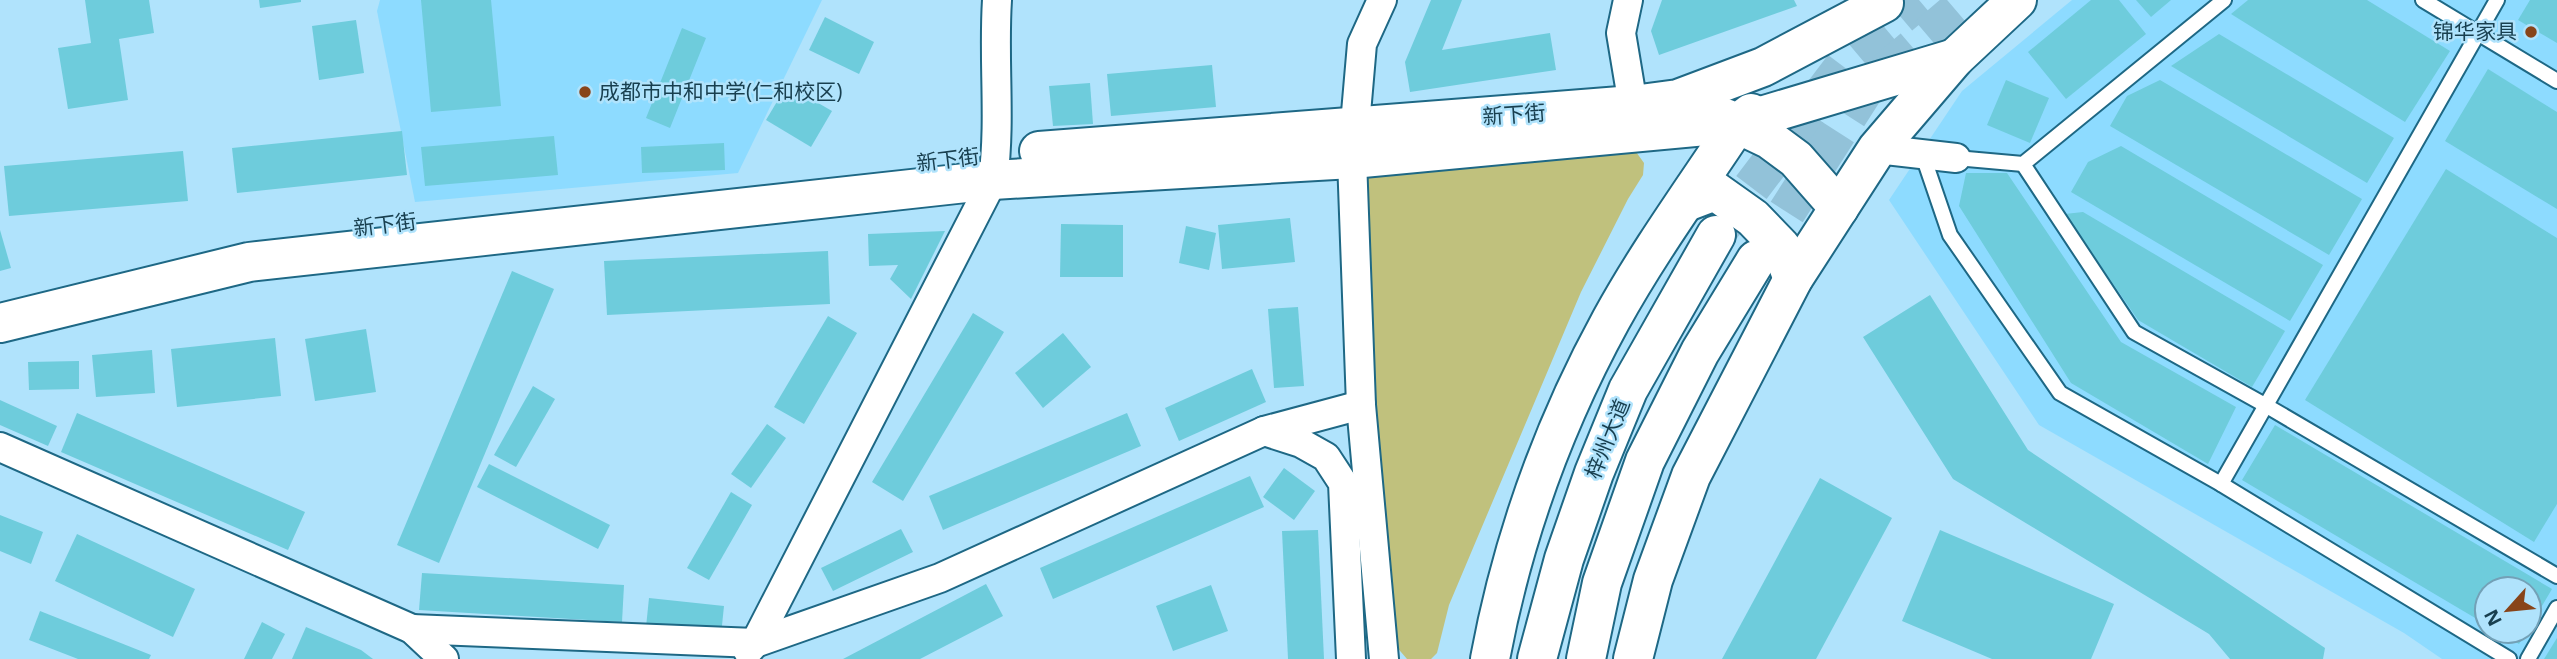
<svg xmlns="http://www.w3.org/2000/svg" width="2557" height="659" viewBox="0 0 2557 659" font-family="'Open Sans','Noto Sans SC',sans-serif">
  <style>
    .built { fill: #8ddbff; fill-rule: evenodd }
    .green { fill: #c0c17d }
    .building { fill: #6eccdc }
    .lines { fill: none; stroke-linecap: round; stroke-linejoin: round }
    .trunk-tunnel { stroke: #92c2d9; stroke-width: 38; stroke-dasharray: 38 19; stroke-linecap: butt }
    .service-casing { stroke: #1e6885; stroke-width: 18 }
    .minor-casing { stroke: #1e6885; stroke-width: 32 }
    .secondary-casing { stroke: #1e6885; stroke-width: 42 }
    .trunk-casing { stroke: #1e6885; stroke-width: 42 }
    .service { stroke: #fff; stroke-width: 14 }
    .minor { stroke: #fff; stroke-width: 28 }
    .secondary { stroke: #fff; stroke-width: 38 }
    .trunk { stroke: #fff; stroke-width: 38 }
    .poi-dot { fill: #884419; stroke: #b0e3fc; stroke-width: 2.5 }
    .labels { text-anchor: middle; stroke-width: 5; stroke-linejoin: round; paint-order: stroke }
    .poi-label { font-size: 21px; fill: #183f4f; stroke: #b0e3fc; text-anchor: end }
    .street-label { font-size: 21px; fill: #183f4f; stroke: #b0e3fc }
  </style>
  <rect width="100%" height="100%" fill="#b0e3fc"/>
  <g class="built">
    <path d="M380,0H822L738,173L415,202L377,11Z"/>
    <path d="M2072,0H2557V659H2442L2404,633L2039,425L1889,200L1962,91ZM2487,589H2529V631H2487Z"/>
  </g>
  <path class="green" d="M1634,149L1644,163L1643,175L1628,199L1581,292L1449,605L1437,653L1431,659H1407L1395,645L1393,637L1359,170Z"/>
  <g class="building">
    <path d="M85,0H149L154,33L119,39L128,100L68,109L58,48L91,43Z"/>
    <path d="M259,0H301V2L260,8Z"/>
    <path d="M421,0H491L501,106L431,112Z"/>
    <path d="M1431,0H1462L1442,50L1550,33L1556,70L1410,92L1405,62Z"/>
    <path d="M1662,0H1794L1797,6L1659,55L1651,31Z"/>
    <path d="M2091,0H2119L2146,34L2066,99L2028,52Z"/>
    <path d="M2136,0H2171L2151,17Z"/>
    <path d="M2248,0H2367L2450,51L2405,122L2231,14Z"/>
    <path d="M2530,0H2557V43L2518,20Z"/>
    <path d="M825,17L874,42L859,74L809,50Z"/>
    <path d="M356,20L364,73L319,80L312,26Z"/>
    <path d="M682,28L706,38L670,128L646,118Z"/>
    <path d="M2219,34L2394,138L2367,183L2171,66Z"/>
    <path d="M1212,65L1216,107L1111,116L1107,74Z"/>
    <path d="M2488,69L2557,112V209L2445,141Z"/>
    <path d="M2006,80L2049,98L2030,143L1987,125Z"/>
    <path d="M2160,80L2362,199L2329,255L2110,126L2127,96Z"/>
    <path d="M1090,83L1093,124L1053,126L1049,86Z"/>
    <path d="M787,85L832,111L811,147L766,120Z"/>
    <path d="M402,131L407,175L237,193L232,148Z"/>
    <path d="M554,136L558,175L425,186L421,147Z"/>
    <path d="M724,143L725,170L642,173L641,147Z"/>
    <path d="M2121,146L2323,265L2290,321L2071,192L2088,162Z"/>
    <path d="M183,151L188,201L9,216L4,166Z"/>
    <path d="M2446,169L2557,238V504L2534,542L2305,400Z"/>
    <path d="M1966,173H2007L2121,342L2236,407L2208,464L2071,383L1959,206Z"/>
    <path d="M2083,212L2285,331L2252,387L2138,320L2065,214Z"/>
    <path d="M1290,218L1295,262L1222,269L1218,225Z"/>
    <path d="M1061,224L1123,225V277H1060Z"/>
    <path d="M1186,226L1216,233L1209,270L1179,263Z"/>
    <path d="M0,230L11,268L0,271Z"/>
    <path d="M945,231L911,299L890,279L898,265L869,266L868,234Z"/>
    <path d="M828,251L830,304L607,315L604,261Z"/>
    <path d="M512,271L554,289L439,563L397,545Z"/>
    <path d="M1930,295L2028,450L2325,648L2323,659H2230L2209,634L1953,479L1863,337Z"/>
    <path d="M1298,307L1304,386L1274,388L1268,309Z"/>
    <path d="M973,313L1004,332L903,501L872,482Z"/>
    <path d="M828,316L857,333L804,424L774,407Z"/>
    <path d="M366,329L376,392L315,401L305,339Z"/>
    <path d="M1063,333L1091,367L1043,408L1015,373Z"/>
    <path d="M275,338L281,396L177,407L171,349Z"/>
    <path d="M152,350L155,393L96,397L92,355Z"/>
    <path d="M79,361V389L29,390L28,362Z"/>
    <path d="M1252,369L1266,402L1179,441L1165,408Z"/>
    <path d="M533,386L555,399L516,467L494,455Z"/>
    <path d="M0,400L57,426L48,446L0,425Z"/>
    <path d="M77,413L305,512L288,550L61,452Z"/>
    <path d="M1127,413L1141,446L943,530L929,496Z"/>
    <path d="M767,424L786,438L751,488L731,474Z"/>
    <path d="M2275,425L2552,589L2529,628V589H2487V625L2242,480Z"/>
    <path d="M489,464L610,525L598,549L477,487Z"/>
    <path d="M1284,468L1315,491L1294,520L1263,497Z"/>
    <path d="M1250,476L1264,507L1053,599L1040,568Z"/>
    <path d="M1820,478L1892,518L1816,659H1722Z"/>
    <path d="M731,492L752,505L709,580L687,568Z"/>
    <path d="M0,515L43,532L31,564L0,551Z"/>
    <path d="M901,529L913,552L833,591L821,568Z"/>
    <path d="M1318,530L1324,659H1288L1282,531Z"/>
    <path d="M1940,530L2114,604L2091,659H1992L1902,621Z"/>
    <path d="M77,534L195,589L173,637L55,581Z"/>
    <path d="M422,573L624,585L622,622L419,610Z"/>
    <path d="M986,584L1003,616L920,659H843Z"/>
    <path d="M1211,585L1228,631L1173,651L1156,606Z"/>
    <path d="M649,598L724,606L721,635L646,627Z"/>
    <path d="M40,611L151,655L149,659H78L29,640Z"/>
    <path d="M262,622L285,634L272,659H244Z"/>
    <path d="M306,627L361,650L373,659H292Z"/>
    <path d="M2497,631H2527L2519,644Z"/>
    <path d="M2557,638V659H2544Z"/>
  </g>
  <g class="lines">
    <g class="trunk-tunnel">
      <path d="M1717,233L1848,60L1919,0"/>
      <path d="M1756,260L1866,88L1969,0"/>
    </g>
    <g class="service-casing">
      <g id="service">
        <path d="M2423,0L2557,81"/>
        <path d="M1922,153L1950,235L2060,393L2221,484L2509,659"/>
        <path d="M1956,158L2023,164L2224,0"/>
        <path d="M2023,164L2134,332L2265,405L2557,576"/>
        <path d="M2221,484L2497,0"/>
        <path d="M2528,659L2557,608"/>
      </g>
    </g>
    <g class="minor-casing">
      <g id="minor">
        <path d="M1382,0L1362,44L1352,159L1361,405L1384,659"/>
        <path d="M1628,0L1621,33L1633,105"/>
        <path d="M1877,149L1956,158"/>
        <path d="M1264,431L1301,443L1326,457L1343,483L1351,659"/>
        <path d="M0,447L412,629L444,659"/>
        <path d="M412,629L755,643L940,578L1264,431L1361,405"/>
        <path d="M748,651L755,643L993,180C1001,120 993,60 997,0"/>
      </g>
    </g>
    <g class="secondary-casing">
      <g id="secondary">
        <path d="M1725,118L1769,139L1796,159L1839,208"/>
        <path d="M1039,151L1633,105L1678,99L1763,67L1884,3"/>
        <path d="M1686,202L1715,191L1753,218L1781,247L1793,279"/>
        <path d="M0,323L249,262L993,180L1352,159L1738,123L1955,58"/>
        <path d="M1490,659C1512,541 1553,426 1611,320C1649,251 1695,188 1738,123L1751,113"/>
        <path d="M1633,659L1653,580L1691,476L1793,279L1877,149L1955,58L2017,0"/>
      </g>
    </g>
    <g class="trunk-casing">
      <g id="trunk">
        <path d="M1537,659L1564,559L1594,473L1628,390L1716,235"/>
        <path d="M1586,659L1602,583L1645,461L1700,352L1756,260"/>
      </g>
    </g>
    <use href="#service" class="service"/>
    <use href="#minor" class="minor"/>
    <use href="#secondary" class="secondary"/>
    <use href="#trunk" class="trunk"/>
  </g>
  <g class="poi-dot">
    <circle cx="2531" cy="32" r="7"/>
    <circle cx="585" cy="92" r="7"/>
  </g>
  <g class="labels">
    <g class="poi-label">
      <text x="2517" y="39">锦华家具</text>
      <text x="599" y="99" text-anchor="start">成都市中和中学(仁和校区)</text>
    </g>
    <g class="street-label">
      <text transform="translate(1514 115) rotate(-4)" y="7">新下街</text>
      <text transform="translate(948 160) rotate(-7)" y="7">新下街</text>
      <text transform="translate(385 225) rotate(-7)" y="7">新下街</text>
      <text transform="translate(1608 439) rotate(-68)" y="7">梓州大道</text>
    </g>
  </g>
  <g transform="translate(2508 610) rotate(243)"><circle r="33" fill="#b0e3fc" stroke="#73a1b7" stroke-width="2"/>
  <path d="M0-5L12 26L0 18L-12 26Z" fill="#884419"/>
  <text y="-10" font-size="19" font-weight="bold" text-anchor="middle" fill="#183f4f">N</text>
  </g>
</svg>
